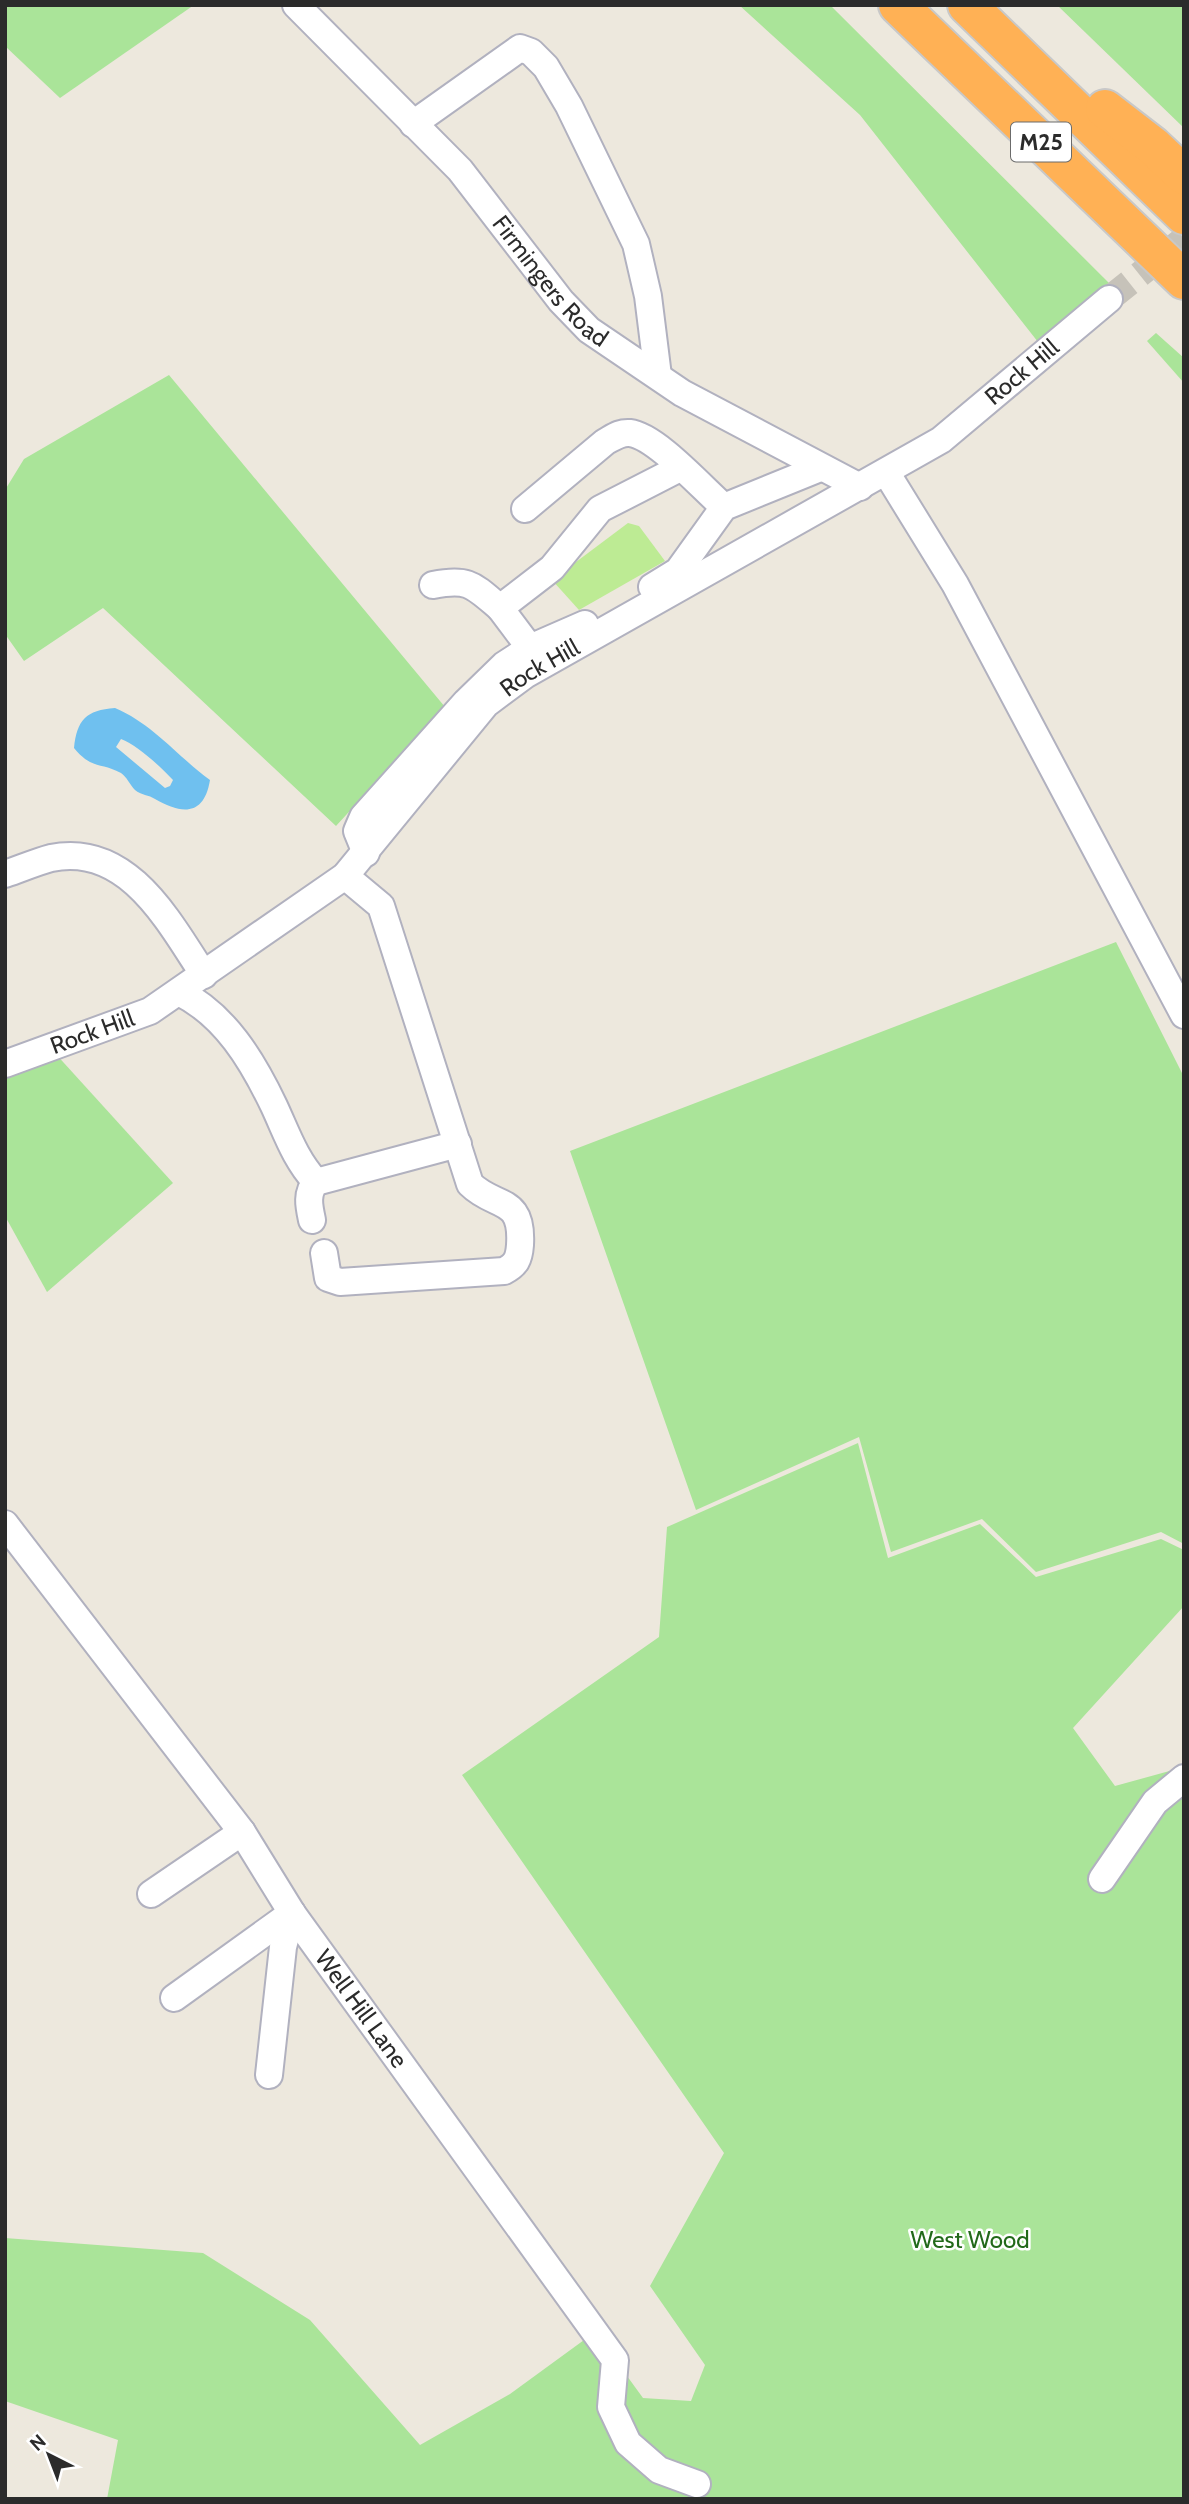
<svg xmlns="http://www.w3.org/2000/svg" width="1189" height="2504" viewBox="0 0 1189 2504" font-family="Cabin,sans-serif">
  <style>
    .green { fill: #aae499 }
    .pitch { fill: #bdeb94 }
    .water { fill: #6fc0ef; fill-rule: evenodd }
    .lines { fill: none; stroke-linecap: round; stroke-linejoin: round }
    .minor-tunnel { stroke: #c6c2b9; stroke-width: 26; stroke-dasharray: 26 13; stroke-linecap: butt }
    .minor-casing { stroke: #b1b1bf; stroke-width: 30 }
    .highway-casing { stroke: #c8c8c8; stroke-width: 42 }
    .minor { stroke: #fff; stroke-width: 26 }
    .highway { stroke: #ffb155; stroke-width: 38 }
    .labels { text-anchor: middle; stroke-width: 5; stroke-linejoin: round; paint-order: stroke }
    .shield { fill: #fff; stroke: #6b6b6b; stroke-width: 2 }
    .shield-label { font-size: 23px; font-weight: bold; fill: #2b2b2b }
    .street-label { font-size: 24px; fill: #2b2b2b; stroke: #fff }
    .park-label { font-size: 24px; fill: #22691a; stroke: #fff }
  </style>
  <rect width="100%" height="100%" fill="#ede8dd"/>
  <g class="green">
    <path d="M5,5H194L60,98L5,46Z"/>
    <path d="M739,5H830L1109,283L1038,342L860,115Z"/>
    <path d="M1057,5H1180L1184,8V128Z"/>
    <path d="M1156,333L1184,358V383L1147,341Z"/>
    <path d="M169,375L445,707L336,826L103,608L24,661L5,634V490L24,459Z"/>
    <path d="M1116,942L1184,1077V1544L1161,1532L1036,1572L982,1519L891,1552L859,1437L696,1510L570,1151Z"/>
    <path d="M54,1052L173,1183L47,1292L5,1216V1077Z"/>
    <path d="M858,1443L888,1558L980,1524L1036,1577L1161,1539L1184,1550V1606L1073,1728L1115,1786L1184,1767V2499H107L118,2440L5,2401V2238L203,2253L310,2320L420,2445L510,2394L595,2332L643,2398L691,2401L705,2365L650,2286L724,2153L462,1775L659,1637L667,1527Z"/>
  </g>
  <path class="pitch" d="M628,523L639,526L665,561L579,610L552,580Z"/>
  <path class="water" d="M115,708C153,724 177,756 210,780C204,817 181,814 155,799C149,795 141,795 135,790C130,785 127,777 121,773C101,762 92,770 74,748C77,720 86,710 115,708ZM121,739C137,745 161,767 173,780L170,786L165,788L116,747Z"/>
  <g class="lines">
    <path class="minor-tunnel" d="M1109,299L1184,239"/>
    <g class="minor-casing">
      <g id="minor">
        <path id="s1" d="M296,5L460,170L561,301L589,330L682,393L860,487"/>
        <path d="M413,124L520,48L531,52L546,67L569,106L636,244L648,296L658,376"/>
        <path d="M886,472L955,584L1184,1015"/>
        <path d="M525,509L605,442C614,437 620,432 630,433C656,436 703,489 724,507"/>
        <path d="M433,585C469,578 473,585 500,608L552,568L600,509L680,468"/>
        <path d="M652,587L678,571L724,507L820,468"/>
        <path d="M500,608L530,648"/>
        <path d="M366,853L357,831L363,817L466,702L504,665L530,648L585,624"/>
        <path d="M5,874C20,869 36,862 51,858C128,842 169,922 204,975"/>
        <path d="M179,992C225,1015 252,1060 274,1106C287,1134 295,1159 316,1182"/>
        <path id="s2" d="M5,1064L150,1011L345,876L486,704L525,675L941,440L1109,299"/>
        <path d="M312,1220C309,1206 306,1193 316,1182L458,1144"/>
        <path d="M324,1253L328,1278L340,1282L504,1271C516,1265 519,1259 520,1245C523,1195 495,1209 470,1184L381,906L345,876"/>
        <path id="s3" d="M5,1524L242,1832L292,1913L615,2360L611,2407L628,2443L659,2470L697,2484"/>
        <path d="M1102,1879L1155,1802L1184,1778"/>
        <path d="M151,1894L242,1832"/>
        <path d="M174,1998L292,1913"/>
        <path d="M269,2075L283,1947L292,1913"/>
      </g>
    </g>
    <g class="highway-casing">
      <g id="highway">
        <path d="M898,5L1184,280"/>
        <path d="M967,5L1184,215"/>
        <path d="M1105,109L1153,146L1184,175"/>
      </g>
    </g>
    <use href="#minor" class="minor"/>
    <use href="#highway" class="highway"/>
  </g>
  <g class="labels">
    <rect class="shield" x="1011" y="122.5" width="60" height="39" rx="5"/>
    <g class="shield-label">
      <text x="1041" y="150">M25</text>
    </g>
    <g class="street-label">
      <text dy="8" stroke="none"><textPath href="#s1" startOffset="376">Firmingers Road</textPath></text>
      <text dy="8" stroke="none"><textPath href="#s2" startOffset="1246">Rock Hill</textPath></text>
      <text dy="8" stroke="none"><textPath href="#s2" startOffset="679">Rock Hill</textPath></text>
      <text dy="8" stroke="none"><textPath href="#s2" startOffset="93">Rock Hill</textPath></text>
      <text dy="8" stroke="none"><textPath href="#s3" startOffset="602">Well Hill Lane</textPath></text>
    </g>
    <g class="park-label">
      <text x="970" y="2248">West Wood</text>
    </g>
  </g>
  <rect width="1189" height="2504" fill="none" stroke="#2b2b2b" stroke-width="14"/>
  <g transform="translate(49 2455) rotate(318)" stroke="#ffffff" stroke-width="5" paint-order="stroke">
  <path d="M0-5L12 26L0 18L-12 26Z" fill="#2b2b2b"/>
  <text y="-10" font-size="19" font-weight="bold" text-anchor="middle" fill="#2b2b2b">N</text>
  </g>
</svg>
